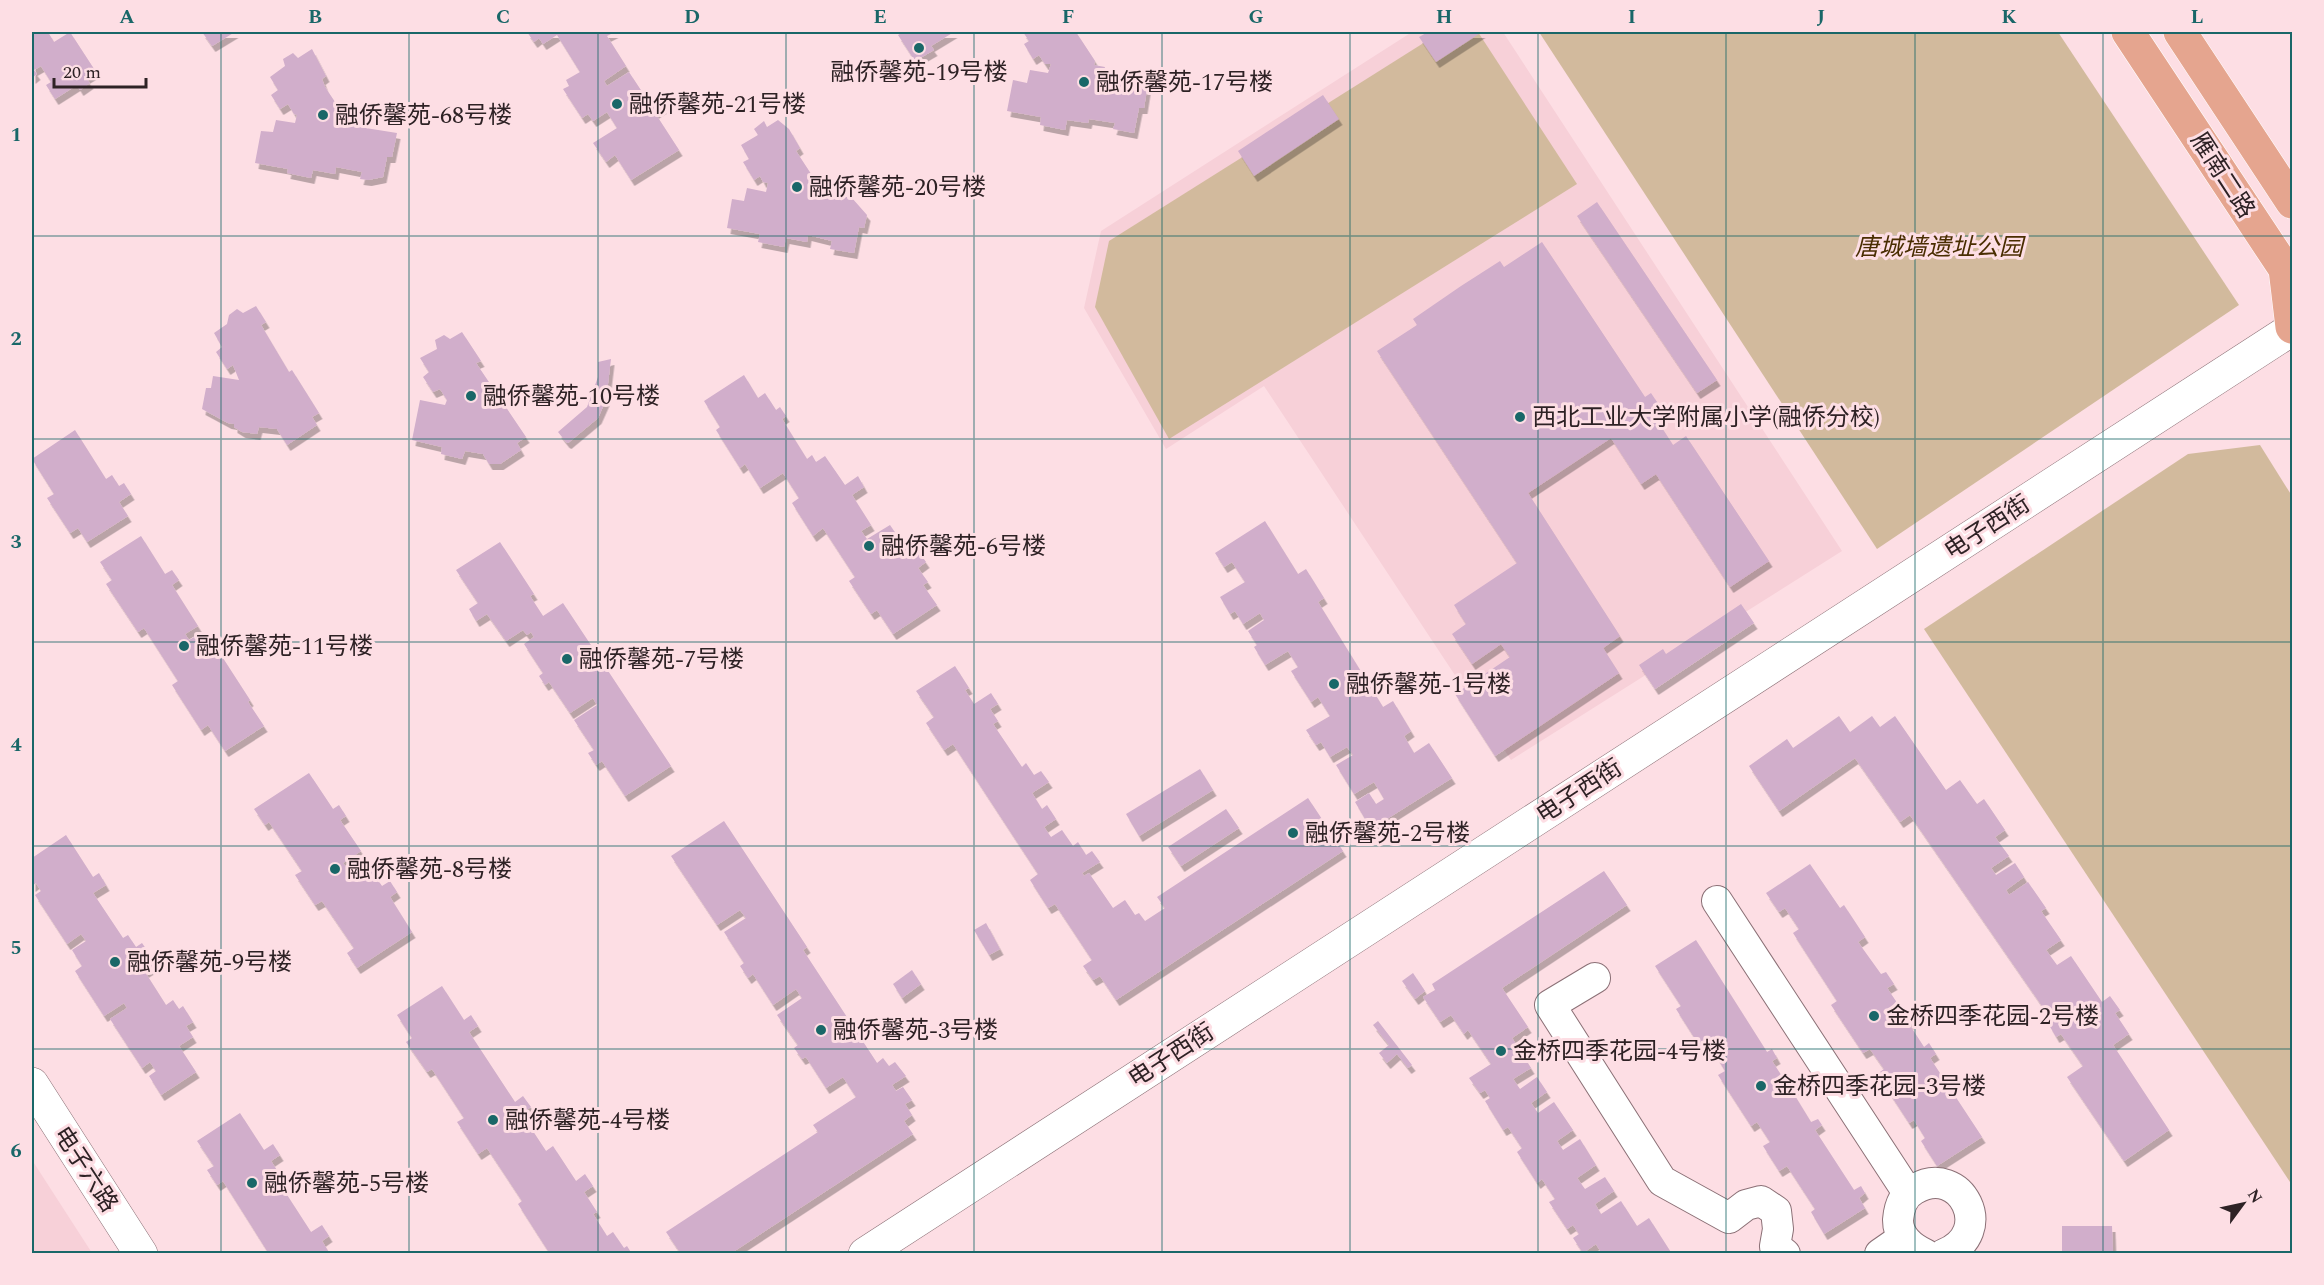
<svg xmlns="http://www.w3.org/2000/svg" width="2324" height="1285" viewBox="0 0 2324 1285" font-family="Spectral,'Noto Sans SC',serif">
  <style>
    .built { fill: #f7d0d8 }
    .green { fill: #d2ba9d }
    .building { fill: #d1aecb; filter: url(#shadow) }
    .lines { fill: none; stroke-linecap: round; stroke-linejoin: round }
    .minor-casing { stroke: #8b7076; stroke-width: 32 }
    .tertiary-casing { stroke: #8b7076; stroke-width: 34 }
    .primary-casing { stroke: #fff; stroke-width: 34 }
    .minor { stroke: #fff; stroke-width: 30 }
    .tertiary { stroke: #fff; stroke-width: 33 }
    .primary { stroke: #e5a58f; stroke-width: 33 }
    .grid { fill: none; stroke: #196768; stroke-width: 1.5; stroke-opacity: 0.55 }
    .poi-dot { fill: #196768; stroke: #fddee4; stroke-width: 2 }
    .labels { text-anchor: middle; stroke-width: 6; stroke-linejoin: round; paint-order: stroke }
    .poi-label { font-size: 24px; fill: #2e2225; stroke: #fddee4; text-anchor: start }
    .street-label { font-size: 24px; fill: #2e2225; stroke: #fddee4 }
    .park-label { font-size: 24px; font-style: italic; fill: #492d01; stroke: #fddee4 }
    .neatline { fill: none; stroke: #196768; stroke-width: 2 }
    .grid-label { font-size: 20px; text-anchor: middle; font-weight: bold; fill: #196768 }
  </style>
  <defs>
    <filter id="shadow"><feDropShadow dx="3.5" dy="6" stdDeviation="0" flood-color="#0004"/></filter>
  </defs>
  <rect width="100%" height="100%" fill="#fddee4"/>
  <g class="built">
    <path d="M1412,32H1503L1842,551L1511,760L1264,386L1166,449L1084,308L1101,231Z"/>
    <path d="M32,1160L92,1253H32Z"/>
  </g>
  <g class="green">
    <path d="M1441,32H1478L1577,184L1169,439L1095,307L1109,241Z"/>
    <path d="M1539,32H2058L2239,305L1877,549Z"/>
    <path d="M2260,445L2292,496V1185L1924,629L2188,454Z"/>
  </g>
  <g class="building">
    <path d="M32,32H48L54,42L70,32L96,72L86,78L90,83L80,90L77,85L55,99L46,85L51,82L41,66L34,70L37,74L32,78Z"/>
    <path d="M202,32H235L212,46Z"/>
    <path d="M527,32H615L607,36L626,66L604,81L607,86L629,72L648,101L656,96L663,108L655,113L679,150L631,180L615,155L606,162L593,143L617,128L607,112L593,121L588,114L582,118L563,89L569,86L566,80L580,72L557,35L543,44L539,38L534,42Z"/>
    <path d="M903,32H954L931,46L934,50L915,61L898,35Z"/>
    <path d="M1023,32H1076L1095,61L1094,65L1105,67L1103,74L1148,83L1144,108H1139L1134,133L1113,129L1115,123L1089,119L1088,123L1067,120L1065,130L1040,125L1041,117L1007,111L1013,80L1027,83L1030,70L1048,73L1051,64H1045L1039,55L1033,59L1024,44L1029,41Z"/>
    <path d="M1428,32H1482L1436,62L1419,37Z"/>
    <path d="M312,49L326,76L322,79L325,87L343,114L354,116L353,126L397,133L392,157H387L383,177L368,180L360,179L362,172L336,167L335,174L313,170L311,178L287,173L288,169L255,163L261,131L273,132L276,120L295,123L297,115L294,114L288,104L280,109L271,95L278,90L270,77L285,66L283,59L293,53L298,58Z"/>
    <path d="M1323,95L1339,119L1254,176L1238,151Z"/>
    <path d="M778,120L789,129L800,148L796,151L815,180L813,184L826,186L825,193L852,198L867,215L864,228L859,227L854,253L830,249L832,241L808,235L807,242L786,238L784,247L758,242L760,234L727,228L732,199L744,201L747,188L766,192L768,183L763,182L760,176L754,180L743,162L749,159L741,145L758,135L754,129L764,121L767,127Z"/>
    <path d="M1597,202L1717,380L1697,393L1577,216Z"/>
    <path d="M1542,242L1645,397L1651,393L1659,405L1651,411L1673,445L1686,436L1769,561L1730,587L1656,474L1641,484L1611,438L1528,493L1620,636L1603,648L1619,673L1495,756L1455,694L1510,657L1501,644L1472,664L1452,634L1466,624L1454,605L1517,563L1377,351L1417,325L1413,319L1461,286L1500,261L1504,267Z"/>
    <path d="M256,306L266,322L261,325L289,372L292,370L319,413L312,417L317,425L287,445L277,429L259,427L257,434L242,432L234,427V424L228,423L202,409L206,388H211L213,376L239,380L233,365L227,369L216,352L222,347L214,333L227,324L229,315L237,309L243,313Z"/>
    <path d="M462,332L481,361L476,363L526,437L517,443L521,450L500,464H489L483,454L465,451L462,459L458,458L441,454L442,447L412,440L420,400L445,405L447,400L440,389L433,392L423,377L429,372L420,358L437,349L435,340L444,335L450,339Z"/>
    <path d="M611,359L606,400L598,418L568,443L566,442L558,432L587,407L598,377V362Z"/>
    <path d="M744,375L758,398L765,393L776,410L780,407L786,416L782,419L807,459L812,455L816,462L825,456L845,485L858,476L864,487L852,495L871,525L861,531L867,539L890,525L912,557L919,552L926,562L918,568L928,582L923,585L937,605L893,634L877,610L871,614L849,581L855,577L823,528L813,536L792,503L799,498L783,473L760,488L745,464L740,468L716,430L720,427L704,401Z"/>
    <path d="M75,430L106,479L112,475L119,486L124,483L131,494L119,502L128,516L87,542L78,528L70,533L47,498L54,494L32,459Z"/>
    <path d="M1265,521L1298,574L1306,569L1324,598L1318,602L1383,707L1393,701L1411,731L1404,736L1414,753L1429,743L1452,778L1371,829L1355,802L1369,793L1376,804L1384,799L1374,782L1354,794L1336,765L1353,755L1347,747L1330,757L1321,742L1316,745L1306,730L1330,716L1318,697L1311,702L1291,671L1298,667L1288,651L1265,665L1254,647L1257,645L1248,631L1264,620L1260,613L1243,624L1235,611L1230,614L1220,597L1245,582L1232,562L1224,567L1215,553Z"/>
    <path d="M141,536L165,574L172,570L179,580L172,585L198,626L185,634L189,640L203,632L217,654L219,652L250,700L248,702L264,726L225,751L208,725L201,730L172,685L178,681L144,628L138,632L106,584L112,580L100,562Z"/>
    <path d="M500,542L534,594L530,596L543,616L563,603L671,766L625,796L602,761L596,765L588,753L594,750L574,720L597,705L593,698L570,713L549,682L545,685L539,676L543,673L524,644L534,637L531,632L527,635L523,630L506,641L487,614L476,621L469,609L478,603L456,570Z"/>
    <path d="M1741,604L1754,623L1655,689L1639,665L1663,649L1666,654Z"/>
    <path d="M955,666L969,688L965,690L974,704L991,693L998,704L990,709L998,721L993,724L1022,767L1026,763L1034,775L1041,771L1049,782L1032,793L1042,809L1047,805L1056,819L1044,827L1051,837L1062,830L1073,846L1078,842L1086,855L1092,851L1100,862L1082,873L1084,876L1089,873L1113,908L1125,900L1135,915L1139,913L1145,921L1165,908L1157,897L1308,798L1343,851L1116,1000L1100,976L1093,980L1083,966L1092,960L1055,904L1048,908L1030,880L1038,874L953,744L944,750L926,723L934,717L916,691Z"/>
    <path d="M1839,716L1850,732L1872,716L1880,727L1895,716L1946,790L1960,780L1977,804L1984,799L2005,830L1995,837L2009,856L1991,868L1996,875L2015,863L2024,877L2006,890L2009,895L2028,882L2046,908L2041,911L2061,940L2046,950L2057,965L2071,956L2102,1002L2110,996L2120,1010L2115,1013L2129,1034L2113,1045L2169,1130L2124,1161L2067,1077L2083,1066L2061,1034L2056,1037L2049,1025L2053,1022L1910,815L1900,822L1855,758L1779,811L1749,766L1787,739L1793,748Z"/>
    <path d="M1200,769L1213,790L1139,836L1126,814Z"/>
    <path d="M309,773L333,809L339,805L346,816L340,820L361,851L343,863L345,866L361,856L382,886L390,881L397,892L390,897L412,932L357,968L347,953L354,948L322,901L315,905L295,875L302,871L269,822L265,825L254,809Z"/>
    <path d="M1226,809L1239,828L1181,866L1168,847Z"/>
    <path d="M724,821L807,947L803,950L877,1063L883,1058L889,1066L895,1062L906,1076L892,1085L896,1091L903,1087L912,1100L905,1104L912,1115L904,1121L913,1134L730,1254H681L666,1232L818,1132L813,1125L856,1097L843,1077L826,1088L806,1057L802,1059L794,1048L798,1045L777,1015L802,998L796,989L773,1005L753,974L748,978L740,966L744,963L724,932L746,918L740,910L717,925L671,856Z"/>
    <path d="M66,835L93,877L99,873L106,885L93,893L123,938L128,935L136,947L142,943L151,956L147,958L153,967L145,972L166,1005L173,1000L179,1009L183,1006L193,1022L186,1026L193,1037L179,1046L196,1072L161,1095L149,1076L156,1071L150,1062L142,1068L110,1019L127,1008L124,1003L104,1016L75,971L82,966L72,950L86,941L81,934L67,944L35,895L41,891L36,883L32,886V858Z"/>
    <path d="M1810,864L1840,908L1844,905L1865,937L1858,942L1881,974L1886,972L1894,984L1887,988L1902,1010L1906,1008L1914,1021L1909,1024L1924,1047L1929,1043L1936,1054L1930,1058L1982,1137L1937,1166L1921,1141L1925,1138L1914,1120L1909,1123L1877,1074L1884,1069L1870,1049L1863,1053L1831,1005L1837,1001L1793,933L1799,929L1785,908L1779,912L1766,893Z"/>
    <path d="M1604,871L1627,905L1502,988L1528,1027L1512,1038L1531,1068L1513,1079L1520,1089L1537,1077L1547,1092L1531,1103L1538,1113L1554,1102L1573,1130L1557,1141L1563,1150L1580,1139L1596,1165L1577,1178L1585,1189L1605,1177L1614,1191L1595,1204L1601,1214L1621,1201L1637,1226L1649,1218L1672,1254H1602L1596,1244L1583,1253L1573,1238L1579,1234L1573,1225L1567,1229L1549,1202L1555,1199L1542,1179L1537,1183L1517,1152L1522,1148L1508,1127L1503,1130L1485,1101L1490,1098L1485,1090L1480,1093L1469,1078L1491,1064L1468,1030L1464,1034L1451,1015L1440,1022L1423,997L1435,990L1432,984Z"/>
    <path d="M986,923L1000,949L989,955L974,930Z"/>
    <path d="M1696,940L1767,1052L1772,1049L1777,1058L1772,1061L1787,1084L1793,1081L1797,1088L1792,1091L1811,1122L1818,1119L1822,1125L1815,1130L1854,1190L1861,1186L1865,1193L1859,1198L1865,1208L1824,1234L1811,1212L1815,1209L1787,1166L1779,1171L1763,1146L1770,1142L1757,1122L1751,1126L1718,1075L1725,1071L1713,1051L1706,1056L1676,1009L1681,1006L1655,966Z"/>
    <path d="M912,970L921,984L902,998L893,984Z"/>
    <path d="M1413,973L1425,991L1415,999L1402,981Z"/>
    <path d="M442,986L464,1020L471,1015L478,1026L469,1032L515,1102L523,1096L531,1107L521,1113L546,1151L553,1146L576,1181L585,1174L593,1186L584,1192L597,1212L593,1214L607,1236L613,1232L624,1248L627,1246L632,1254H550L518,1204L522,1201L487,1148L478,1154L457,1122L464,1118L432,1069L427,1072L406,1042L412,1038L397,1015Z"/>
    <path d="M1378,1021L1412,1065L1408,1068L1397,1054L1387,1063L1379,1053L1389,1045L1373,1025Z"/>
    <path d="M240,1113L264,1150L273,1144L280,1155L271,1161L282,1178L278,1181L311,1232L322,1225L329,1236L322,1241L330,1254H269L223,1181L217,1185L207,1170L214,1166L197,1141Z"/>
    <path d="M2062,1226H2112L2113,1254H2062Z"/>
  </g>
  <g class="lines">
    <g class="minor-casing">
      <g id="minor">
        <path d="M1717,901L1908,1193"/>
        <path d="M1595,978L1550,1005L1662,1181L1729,1218L1746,1205L1761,1201L1776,1211L1778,1229L1775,1246L1785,1254"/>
        <path d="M1880,1254L1903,1238"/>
        <path d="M1925,1254C1910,1247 1898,1237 1898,1220C1899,1207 1903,1195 1915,1189C1961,1162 1997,1233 1944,1254"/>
      </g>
    </g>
    <g class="tertiary-casing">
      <g id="tertiary">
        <path d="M32,1084L141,1254"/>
        <path d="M865,1254L2292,329"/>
      </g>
    </g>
    <g class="primary-casing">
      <g id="primary">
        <path d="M2128,32L2285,269L2292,327"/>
        <path d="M2180,32L2292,202"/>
      </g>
    </g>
    <use href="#minor" class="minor"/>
    <use href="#tertiary" class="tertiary"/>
    <use href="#primary" class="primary"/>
  </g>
  <path class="grid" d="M221,32V1254M409,32V1254M598,32V1254M786,32V1254M974,32V1254M1162,32V1254M1350,32V1254M1538,32V1254M1726,32V1254M1915,32V1254M2103,32V1254M32,236H2292M32,439H2292M32,642H2292M32,846H2292M32,1049H2292"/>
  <g class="poi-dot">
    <circle cx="919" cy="48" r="6"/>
    <circle cx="1084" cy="82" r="6"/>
    <circle cx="617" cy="104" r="6"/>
    <circle cx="323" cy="115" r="6"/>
    <circle cx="797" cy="187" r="6"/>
    <circle cx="471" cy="396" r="6"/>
    <circle cx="1520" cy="417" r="6"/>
    <circle cx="869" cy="546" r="6"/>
    <circle cx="184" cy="646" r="6"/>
    <circle cx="567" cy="659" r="6"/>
    <circle cx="1334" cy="684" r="6"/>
    <circle cx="1293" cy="833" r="6"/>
    <circle cx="335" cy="869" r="6"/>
    <circle cx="115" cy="962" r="6"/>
    <circle cx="1874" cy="1016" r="6"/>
    <circle cx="821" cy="1030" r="6"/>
    <circle cx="1501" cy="1051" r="6"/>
    <circle cx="1761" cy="1086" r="6"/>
    <circle cx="493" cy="1120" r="6"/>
    <circle cx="252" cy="1183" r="6"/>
  </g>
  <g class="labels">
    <g class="poi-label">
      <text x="919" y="80" text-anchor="middle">融侨馨苑-19号楼</text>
      <text x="1096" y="90">融侨馨苑-17号楼</text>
      <text x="629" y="112">融侨馨苑-21号楼</text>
      <text x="335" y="123">融侨馨苑-68号楼</text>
      <text x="809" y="195">融侨馨苑-20号楼</text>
      <text x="483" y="404">融侨馨苑-10号楼</text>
      <text x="1532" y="425">西北工业大学附属小学(融侨分校)</text>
      <text x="881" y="554">融侨馨苑-6号楼</text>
      <text x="196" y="654">融侨馨苑-11号楼</text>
      <text x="579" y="667">融侨馨苑-7号楼</text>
      <text x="1346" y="692">融侨馨苑-1号楼</text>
      <text x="1305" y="841">融侨馨苑-2号楼</text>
      <text x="347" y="877">融侨馨苑-8号楼</text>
      <text x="127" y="970">融侨馨苑-9号楼</text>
      <text x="1886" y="1024">金桥四季花园-2号楼</text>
      <text x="833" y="1038">融侨馨苑-3号楼</text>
      <text x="1513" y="1059">金桥四季花园-4号楼</text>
      <text x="1773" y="1094">金桥四季花园-3号楼</text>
      <text x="505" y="1128">融侨馨苑-4号楼</text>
      <text x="264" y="1191">融侨馨苑-5号楼</text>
    </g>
    <g class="street-label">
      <text transform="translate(2223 175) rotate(57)" y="8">雁南二路</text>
      <text transform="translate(1987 527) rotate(-33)" y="8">电子西街</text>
      <text transform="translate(1579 791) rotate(-33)" y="8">电子西街</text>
      <text transform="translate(1171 1055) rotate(-33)" y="8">电子西街</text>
      <text transform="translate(86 1169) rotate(57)" y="8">电子六路</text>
    </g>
    <g class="park-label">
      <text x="1939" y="255">唐城墙遗址公园</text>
    </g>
  </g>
  <rect width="2324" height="1285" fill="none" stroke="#fddee4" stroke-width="66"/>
  <g transform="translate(2243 1204) rotate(57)" stroke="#fddee4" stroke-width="4.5" paint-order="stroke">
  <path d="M0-4.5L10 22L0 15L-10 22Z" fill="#2e2225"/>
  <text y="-9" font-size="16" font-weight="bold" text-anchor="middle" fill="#2e2225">N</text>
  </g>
  <path d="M54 78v9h92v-9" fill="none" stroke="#2e2225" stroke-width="3"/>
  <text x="63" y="78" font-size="18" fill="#2e2225" stroke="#fddee4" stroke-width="4.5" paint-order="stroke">20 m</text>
  <rect x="33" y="33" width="2258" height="1219" class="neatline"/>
  <g class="grid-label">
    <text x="127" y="23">A</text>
    <text x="315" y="23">B</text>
    <text x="503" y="23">C</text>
    <text x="692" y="23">D</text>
    <text x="880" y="23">E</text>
    <text x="1068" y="23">F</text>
    <text x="1256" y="23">G</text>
    <text x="1444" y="23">H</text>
    <text x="1632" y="23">I</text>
    <text x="1821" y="23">J</text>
    <text x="2009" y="23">K</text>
    <text x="2197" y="23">L</text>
    <text x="16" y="141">1</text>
    <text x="16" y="345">2</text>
    <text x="16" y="548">3</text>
    <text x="16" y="751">4</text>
    <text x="16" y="954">5</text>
    <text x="16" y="1157">6</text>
  </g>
</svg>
